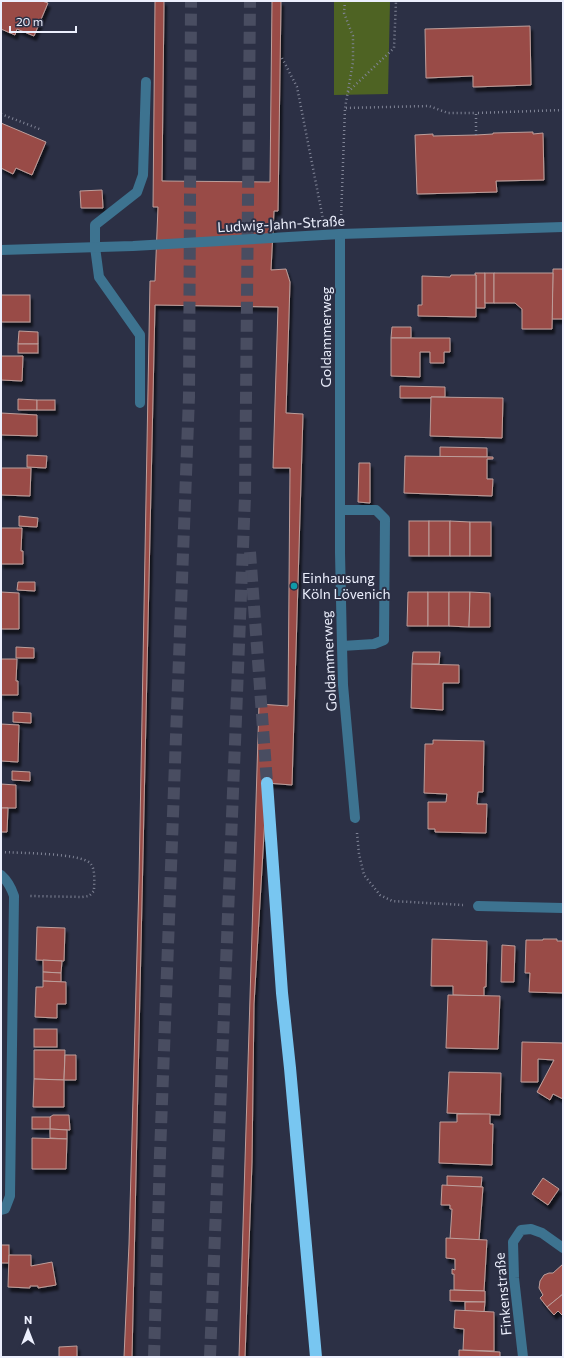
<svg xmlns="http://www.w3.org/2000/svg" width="564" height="1358" viewBox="0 0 564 1358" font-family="Commissioner,sans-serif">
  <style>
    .green { fill: #4e6323 }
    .building { fill: #994c47; stroke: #bd9e9b; filter: url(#shadow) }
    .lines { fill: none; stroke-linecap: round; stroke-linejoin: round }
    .motorway-tunnel { stroke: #494d61; stroke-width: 12; stroke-dasharray: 12 6; stroke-linecap: butt }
    .path { stroke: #818597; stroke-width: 2.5; stroke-dasharray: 1 3; stroke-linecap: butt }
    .service { stroke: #3d7390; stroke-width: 10 }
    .minor { stroke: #3d7390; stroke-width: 10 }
    .tertiary { stroke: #3d7390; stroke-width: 10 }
    .motorway { stroke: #78c6f1; stroke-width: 12 }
    .culture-dot { fill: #0f9aa8; stroke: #2c3045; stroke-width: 1.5 }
    .labels { text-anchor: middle; stroke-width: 4; stroke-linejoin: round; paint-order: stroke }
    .street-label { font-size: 14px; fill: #eceffd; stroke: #2c3045 }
    .poi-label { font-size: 14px; fill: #eceffd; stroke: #2c3045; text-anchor: start }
  </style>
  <defs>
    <filter id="shadow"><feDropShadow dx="2.5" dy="4.5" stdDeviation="1" flood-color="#0009"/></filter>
  </defs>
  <rect width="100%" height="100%" fill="#2c3045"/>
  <path class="green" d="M334,1H390L388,94L334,95Z"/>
  <g class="building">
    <path d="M1,1H42L48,3L34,36L17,29L15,35L1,29Z"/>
    <path d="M155,1H164L162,181L270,182L272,1H281L278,211H274L271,270L286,269L290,282L286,413L303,414L292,785L267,783L254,1004L252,1162L245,1357H239L259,704L288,706L290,468H273L278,307L155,305L132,1357H124L129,1244L139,880L150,281H155L158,207H153Z"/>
    <path d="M530,26L531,85L473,87V76L426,78L425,29Z"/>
    <path d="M1,123L46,142L32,175L16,168L13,174L1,168Z"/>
    <path d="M533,132V134L543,133L544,180L496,181L497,192L417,194L415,135L433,134V136L476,135L493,134V133Z"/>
    <path d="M102,190L103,208H81L80,191Z"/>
    <path d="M553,269H563V319H552Z"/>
    <path d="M475,273H485V308H476V275H475Z"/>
    <rect x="485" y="273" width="9" height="30"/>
    <path d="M494,273H553L552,329H522V309L515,303H494Z"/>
    <path d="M451,275H476V317L418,316V305H422V276L450,277Z"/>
    <rect x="1" y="295" width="29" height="27"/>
    <path d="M392,327H411V338H391Z"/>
    <path d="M19,331L38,332V344H18Z"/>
    <path d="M391,338H450V352H444V363H430V352H420V377L391,376Z"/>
    <rect x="18" y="344" width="20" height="9"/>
    <path d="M1,356H23L22,381L1,380Z"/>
    <path d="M400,386L445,387V397H431V398H400Z"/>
    <path d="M431,397L503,398L502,438L430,436Z"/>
    <path d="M18,399L37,400V410H18Z"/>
    <rect x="37" y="400" width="18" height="10"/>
    <path d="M1,413L37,415V436L1,435Z"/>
    <path d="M440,447L487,448V457H440Z"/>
    <path d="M27,455L47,456L46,468L27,467Z"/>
    <path d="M405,456L493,457V459H487V479H493L492,496L404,493Z"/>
    <path d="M359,463H370V503L358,502Z"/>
    <path d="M1,468H31L30,496L1,495Z"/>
    <path d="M19,516L38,518L37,527L19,526Z"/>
    <rect x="409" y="521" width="20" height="35"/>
    <rect x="429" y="521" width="21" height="35"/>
    <path d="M450,521L470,522V556H450Z"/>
    <rect x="470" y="522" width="21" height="34"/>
    <path d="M1,528H22L21,551H23V564H1Z"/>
    <path d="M18,582H35V591L17,590Z"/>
    <path d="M1,592L19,593V629H1Z"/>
    <path d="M408,592H428V626H407Z"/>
    <rect x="428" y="592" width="21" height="34"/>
    <path d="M449,592H470L469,627L449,626Z"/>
    <path d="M470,592L490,593V627H469Z"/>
    <path d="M16,647L34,648V658H16Z"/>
    <path d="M413,652H440L439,664H412Z"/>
    <path d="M1,659H17L16,681H18V695H1Z"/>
    <path d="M412,664L459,665V683H443V710L411,708Z"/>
    <path d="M13,712L31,713V723L13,722Z"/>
    <path d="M1,724L19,725L18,762L1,761Z"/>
    <path d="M433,740L484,741L483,792H478L477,804H487L486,833L435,832V829H428V802H446L447,794L424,793L425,744H433Z"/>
    <path d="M12,771L30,772V781L12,780Z"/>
    <path d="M1,784L16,785V808H1Z"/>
    <path d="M1,808H8L7,832H1Z"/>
    <path d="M37,927L65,928L64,961L36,960Z"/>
    <path d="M432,939L487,941L486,987H484V996L453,995V986H431Z"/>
    <path d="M543,939H557V941H563V993L529,992L530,973H525L526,940H543Z"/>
    <path d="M502,945L515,946L514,982H501Z"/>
    <path d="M43,960L62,961L61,973L43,972Z"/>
    <path d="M43,972L61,973V982L43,981Z"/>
    <path d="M43,981L66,982V1004H57V1018L35,1017L36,987H43Z"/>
    <path d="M448,995L500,996L498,1049L446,1048Z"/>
    <rect x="34" y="1029" width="23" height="18"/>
    <path d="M522,1042L563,1043V1099L553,1094L550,1100L537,1092L554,1060L538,1059V1082H521Z"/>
    <path d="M34,1050H65L64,1080L34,1079Z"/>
    <path d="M65,1055H76V1080H64Z"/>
    <path d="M449,1072L501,1073L500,1115L447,1113Z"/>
    <path d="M34,1079L64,1080V1107H33Z"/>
    <path d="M457,1114H490V1124H493L492,1165L439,1163L440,1122H457Z"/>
    <path d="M53,1115H69L70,1130L50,1129V1117Z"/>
    <rect x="32" y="1117" width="18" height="12"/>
    <path d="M50,1129L67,1130V1139L50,1138Z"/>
    <path d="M32,1138L67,1139L66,1169H32Z"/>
    <path d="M447,1176L482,1177L481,1187L447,1186Z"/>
    <path d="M543,1178L559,1189L548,1205L532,1194Z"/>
    <path d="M442,1185L483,1187L479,1240L450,1239L452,1209H450V1205H441Z"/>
    <path d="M446,1238L487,1240L484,1291L454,1290V1274H452V1269L455,1270V1259L446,1258Z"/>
    <rect x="1" y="1245" width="8" height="18"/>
    <path d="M9,1255H31V1266L52,1262L56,1285L38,1288V1286H30V1288L8,1287Z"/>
    <path d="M563,1264V1294L547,1307L540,1298L543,1295L539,1288L540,1281L544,1275L549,1273H553Z"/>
    <path d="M450,1290L485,1291V1302L450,1301Z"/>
    <path d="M563,1294V1316L558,1311L554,1315L547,1307Z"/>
    <path d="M465,1302H485L484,1312L465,1311Z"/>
    <path d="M455,1310L494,1312V1351L463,1350L464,1329L454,1328Z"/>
    <path d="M77,1346V1357H59V1347Z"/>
    <path d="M459,1350L500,1352V1357H459Z"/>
  </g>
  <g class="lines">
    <g class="motorway-tunnel">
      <path d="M250,552L267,783"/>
      <path d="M154,1357L160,1154L189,397L191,1"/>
      <path d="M210,1357L245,497L250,1"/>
    </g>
    <g class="path">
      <path d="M345,1L344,13L353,36V62L345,108"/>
      <path d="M282,58L297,87L323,219"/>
      <path d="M348,92L394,48L396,1"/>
      <path d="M1,114L42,130"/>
      <path d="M476,135V113L563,110"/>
      <path d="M341,219L345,108L429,106L448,113H476"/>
      <path d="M357,833L359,854L364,875L380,895L392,901L463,905"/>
      <path d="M1,852C18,853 80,853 90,863C96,869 94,883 94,891L89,896L82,897L30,896"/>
    </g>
    <g class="service">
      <path d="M140,403V335L99,277L95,247V225L137,192L143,175L146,82"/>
      <path d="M340,510H376L385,519L384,640L374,644L342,646"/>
    </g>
    <g class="minor">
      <path d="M340,234V553L342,646L343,685L355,818"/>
      <path d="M1,875C8,881 11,887 14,896L10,1196L5,1209L1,1210"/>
      <path d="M478,906L563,908"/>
      <path d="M523,1357L514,1278L513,1242L521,1230L531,1229L542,1233L563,1248"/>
    </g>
    <path class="tertiary" d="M1,250L133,246L340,234L563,227"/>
    <path class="motorway" d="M267,783L282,993L290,1068L316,1357"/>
  </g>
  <circle class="culture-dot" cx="294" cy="586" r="4"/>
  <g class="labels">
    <g class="street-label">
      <text transform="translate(281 224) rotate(-3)" y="5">Ludwig-Jahn-Straße</text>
      <text transform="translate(326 337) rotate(-90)" y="5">Goldammerweg</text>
      <text transform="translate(329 661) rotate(-93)" y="5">Goldammerweg</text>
      <text transform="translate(503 1294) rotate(-95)" y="5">Finkenstraße</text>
    </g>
    <g class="poi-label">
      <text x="302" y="583">Einhausung<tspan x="302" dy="16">Köln Lövenich</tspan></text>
    </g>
  </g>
  <rect width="564" height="1358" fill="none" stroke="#eceffd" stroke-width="4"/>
  <g transform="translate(28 1330)" stroke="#2c3045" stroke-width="3" paint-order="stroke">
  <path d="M0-3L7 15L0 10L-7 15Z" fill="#eceffd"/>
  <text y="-6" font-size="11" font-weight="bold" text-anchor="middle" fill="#eceffd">N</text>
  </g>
  <path d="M10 26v6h66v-6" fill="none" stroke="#eceffd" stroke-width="2"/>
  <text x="16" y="26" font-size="12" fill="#eceffd" stroke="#2c3045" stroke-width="3" paint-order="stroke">20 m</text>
</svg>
